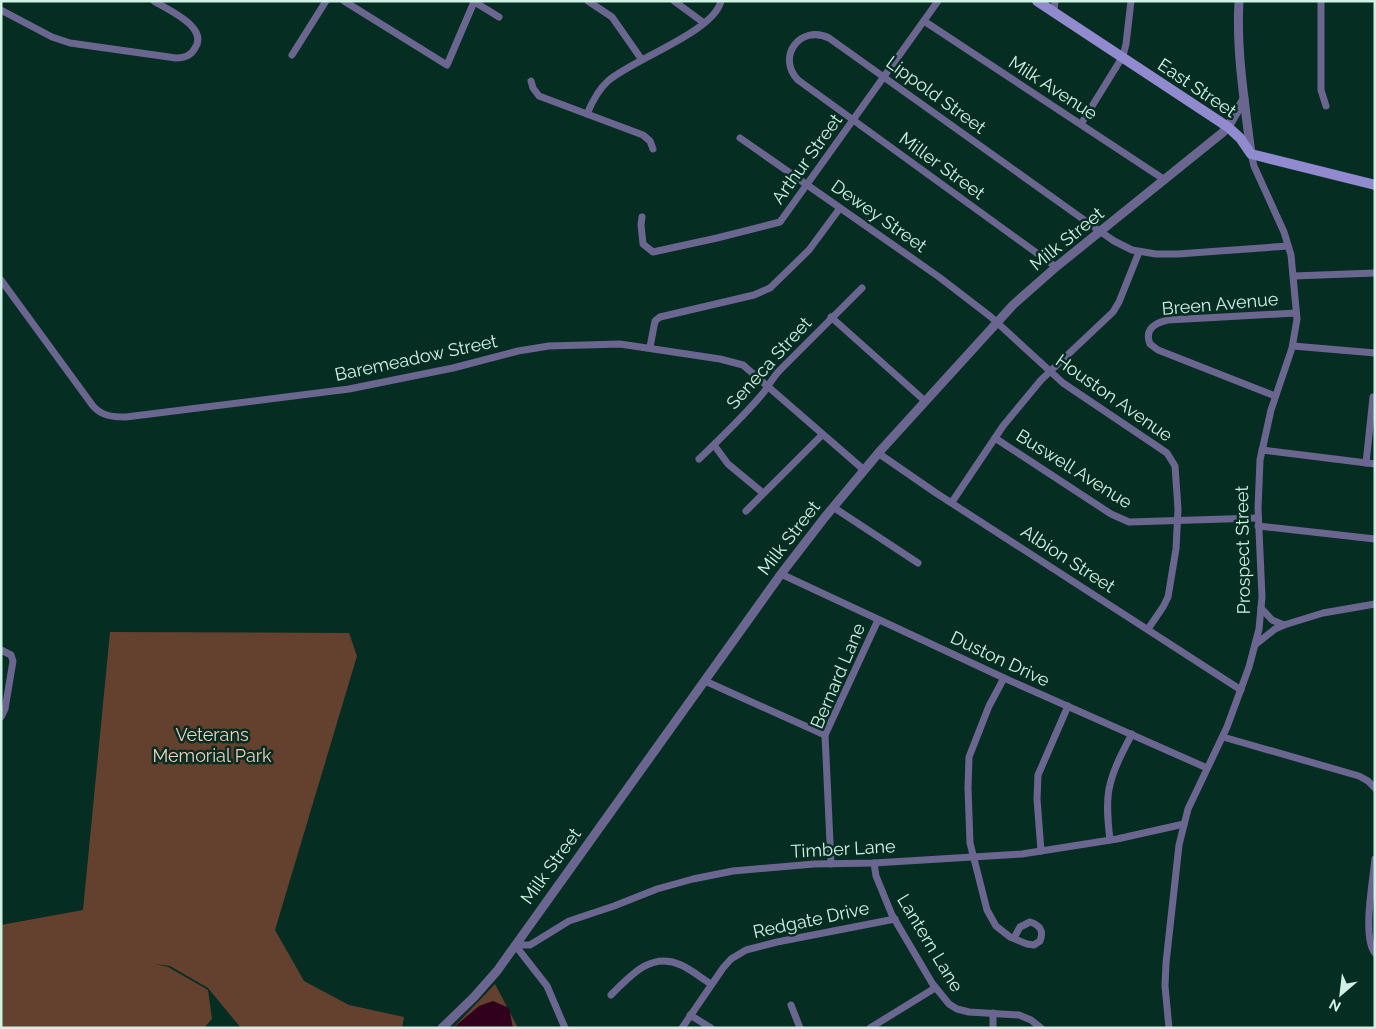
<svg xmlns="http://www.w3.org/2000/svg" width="1376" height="1029" viewBox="0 0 1376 1029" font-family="Raleway,sans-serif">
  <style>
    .green { fill: #64412f }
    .water { fill: #30001d }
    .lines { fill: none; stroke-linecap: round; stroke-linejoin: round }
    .minor { stroke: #6b6690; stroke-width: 7 }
    .tertiary { stroke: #6b6690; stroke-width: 9 }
    .secondary { stroke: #928ace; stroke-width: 10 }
    .labels { text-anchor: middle; stroke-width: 5; stroke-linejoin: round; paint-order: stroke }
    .street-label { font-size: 18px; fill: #d0f2e4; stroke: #062d22 }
    .park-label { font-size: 18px; fill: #f4d0be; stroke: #062d22 }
  </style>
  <rect width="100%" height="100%" fill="#062d22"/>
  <g class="green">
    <path d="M110,632L349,633L357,656L275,930L304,981L349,1005L404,1017L402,1028H241L208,988L170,966L154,964L168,967L208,990L212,1019L204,1028H1V925L83,910Z"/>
    <path d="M495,984L518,1028H453Z"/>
  </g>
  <path class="water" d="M493,1001L509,1008L513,1028H453L479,1006Z"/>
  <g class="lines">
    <g class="minor">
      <path d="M344,1L447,65L474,2"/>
      <path d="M473,1L499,17"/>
      <path d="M588,1L612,17L642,60"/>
      <path d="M674,1L704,23"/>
      <path d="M1321,1V90L1326,106"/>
      <path d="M1,10L52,37L70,43L176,58C184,58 191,56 195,48C209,27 168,10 154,1"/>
      <path d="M1054,12L1055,1"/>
      <path d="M924,21L1165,180"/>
      <path d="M292,55L326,1"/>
      <path d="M531,81L533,88L539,96L643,135L650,141L653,149"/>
      <path d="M587,114C592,102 599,89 608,81C633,59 714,32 721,1"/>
      <path d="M1081,124L1123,56L1126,44L1131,1"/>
      <path d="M740,138L939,277L991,317L1063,383L1167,453L1175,466L1178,509L1176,549L1168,597L1163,607L1148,629"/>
      <path d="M642,217L641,225L643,244L653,252L717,238L780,222L938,1"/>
      <path d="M1056,267L798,80C776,57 800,24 829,38L1101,232L1114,241L1132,250L1156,254H1178L1288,246"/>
      <path d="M1294,276L1375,273"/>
      <path d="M1,280L93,406C102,416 112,417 126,417L349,389L453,368L518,351L549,346L620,344L720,359L743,365L864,470"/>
      <path d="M831,317L925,401"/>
      <path d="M1293,346L1375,353"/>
      <path d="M650,347L655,321L660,317L754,295L770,288L809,250L840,208"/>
      <path d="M1275,396L1158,350L1150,344C1144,329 1155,323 1168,320L1296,313"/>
      <path d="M995,438L1111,514L1129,522L1258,518"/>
      <path d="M714,445L728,464L763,493"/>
      <path d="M1262,450L1375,464"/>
      <path d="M878,453L936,493L1241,690"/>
      <path d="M699,459C721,438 744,416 764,392C769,385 773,377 780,370L862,288"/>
      <path d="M1366,463L1373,397"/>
      <path d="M952,502L1003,426L1041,380L1113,312L1119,302L1139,252"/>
      <path d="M833,507L918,563"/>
      <path d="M746,511L822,435"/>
      <path d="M1258,526L1375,539"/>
      <path d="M781,574L1004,678L1207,768"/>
      <path d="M1261,608L1272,620L1284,625L1323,613L1375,604"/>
      <path d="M1256,644L1275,629L1284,625"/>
      <path d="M1,650L11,655L13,661L5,709L1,717"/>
      <path d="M1004,678L989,706L969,757L968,788L970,843L987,910L996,926L1010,937L1027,944L1034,945L1040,941C1044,931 1040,925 1030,922L1020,927L1014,938"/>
      <path d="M705,681L825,735"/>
      <path d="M1223,737L1359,776L1368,781L1375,788"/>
      <path d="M1110,840C1108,823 1106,805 1109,789C1113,769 1123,751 1132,734"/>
      <path d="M1041,851L1037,799L1038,775L1068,706"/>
      <path d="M1375,859C1373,881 1362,937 1375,953"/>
      <path d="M874,863L876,876L892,915L932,983L949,1004L957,1009L969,1012L1019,1015L1031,1020L1041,1028"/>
      <path d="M831,864L825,735L878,620"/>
      <path d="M515,945H530L569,921L614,906L657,889L693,879L733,871L814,864L874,863L1022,854L1117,839L1184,824"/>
      <path d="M515,945L547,986L565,1028"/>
      <path d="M611,995C630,976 651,951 681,965C692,970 701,978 711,984"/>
      <path d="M791,1005L800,1028"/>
      <path d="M690,1015L711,1028"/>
      <path d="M682,1028L723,968L731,959L746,950L777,942L895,919"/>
      <path d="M870,1028L935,988"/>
      <path d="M993,1028V1013"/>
      <path d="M1169,1028L1165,986L1166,963L1179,845L1188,809L1227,727L1249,667L1259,629L1262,597L1258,508L1260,460L1271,410L1292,348L1297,319L1291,255L1284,232L1254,166L1251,154"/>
    </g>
    <g class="tertiary">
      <path d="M1239,1C1236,52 1245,104 1251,154"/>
      <path d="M442,1028L474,997L497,971L781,574L825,517L881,450L1013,305L1056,267L1222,133L1228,127L1244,99"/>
    </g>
    <path class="secondary" d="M1037,1L1228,127L1240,138L1251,154L1375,185"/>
  </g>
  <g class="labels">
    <g class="street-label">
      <text transform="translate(1053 88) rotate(33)" y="6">Milk Avenue</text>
      <text transform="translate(1197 88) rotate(34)" y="6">East Street</text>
      <text transform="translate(936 95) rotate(36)" y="6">Lippold Street</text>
      <text transform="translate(807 159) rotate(-54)" y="6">Arthur Street</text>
      <text transform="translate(942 166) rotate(36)" y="6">Miller Street</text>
      <text transform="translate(879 216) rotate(35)" y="6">Dewey Street</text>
      <text transform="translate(1067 239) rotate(-39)" y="6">Milk Street</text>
      <text transform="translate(1220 304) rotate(-5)" y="6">Breen Avenue</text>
      <text transform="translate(416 358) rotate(-12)" y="6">Baremeadow Street</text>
      <text transform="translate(769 363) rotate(-48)" y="6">Seneca Street</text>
      <text transform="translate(1114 398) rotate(35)" y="6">Houston Avenue</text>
      <text transform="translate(1074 469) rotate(32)" y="6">Buswell Avenue</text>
      <text transform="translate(789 538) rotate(-52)" y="6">Milk Street</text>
      <text transform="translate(1243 550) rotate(-91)" y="6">Prospect Street</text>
      <text transform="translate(1068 559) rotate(33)" y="6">Albion Street</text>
      <text transform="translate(1000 659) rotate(25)" y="6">Duston Drive</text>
      <text transform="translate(838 676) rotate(-67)" y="6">Bernard Lane</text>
      <text transform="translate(843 849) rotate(-3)" y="6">Timber Lane</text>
      <text transform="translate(551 866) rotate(-54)" y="6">Milk Street</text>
      <text transform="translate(811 920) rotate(-12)" y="6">Redgate Drive</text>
      <text transform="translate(930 943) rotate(59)" y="6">Lantern Lane</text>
    </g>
    <g class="park-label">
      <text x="212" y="741">Veterans<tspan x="212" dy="21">Memorial Park</tspan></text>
    </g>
  </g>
  <rect width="1376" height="1029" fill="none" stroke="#d0f2e4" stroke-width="5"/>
  <g transform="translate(1341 994) rotate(208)" stroke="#062d22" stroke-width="4" paint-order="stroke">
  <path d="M0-4L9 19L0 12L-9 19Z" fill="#d0f2e4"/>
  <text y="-8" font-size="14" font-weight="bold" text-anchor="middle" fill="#d0f2e4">N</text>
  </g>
</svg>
